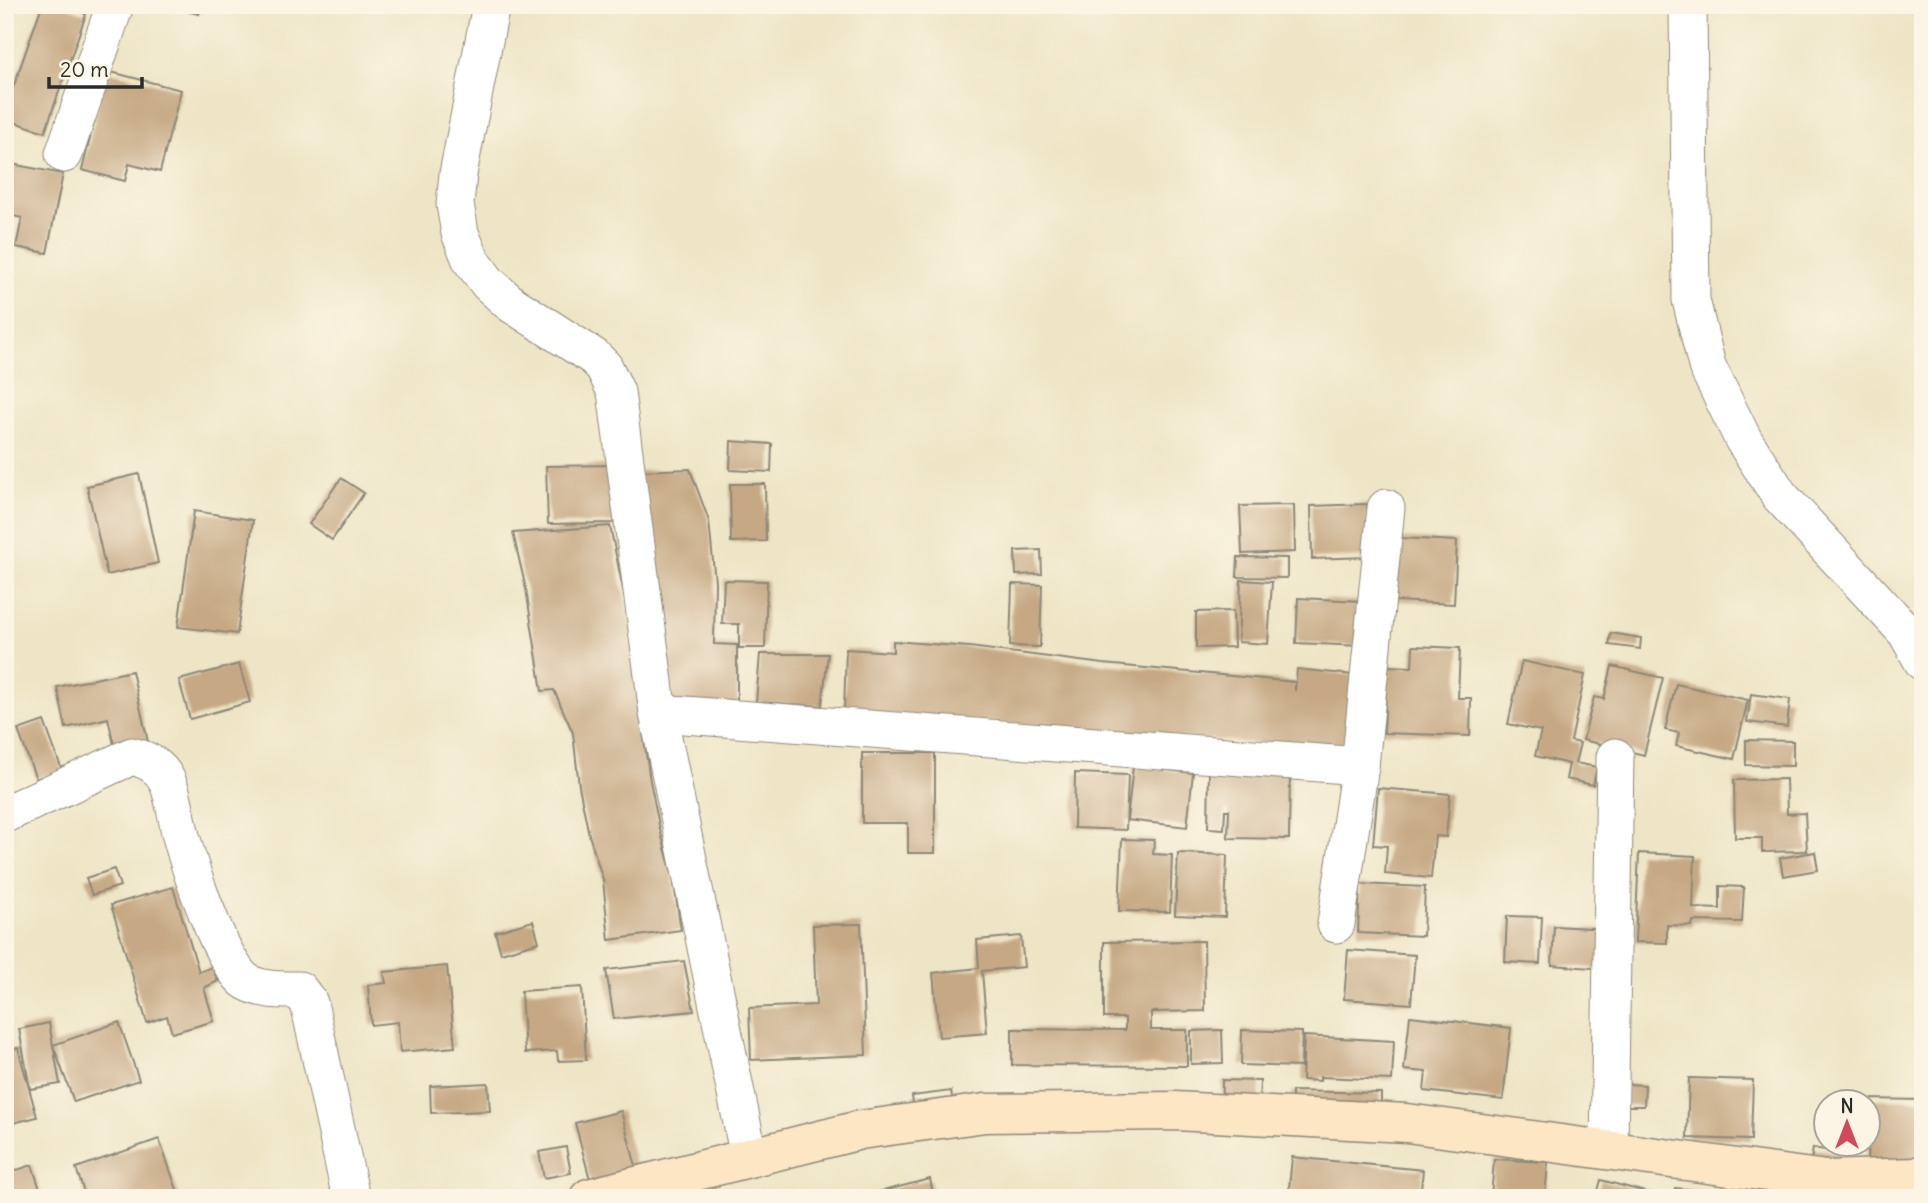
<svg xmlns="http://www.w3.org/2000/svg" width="1928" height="1203" viewBox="0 0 1928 1203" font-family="Delius,sans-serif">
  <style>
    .building { fill: #c6a984 }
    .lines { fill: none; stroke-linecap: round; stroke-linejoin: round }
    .street-casing { stroke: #8c8878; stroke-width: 39 }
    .secondary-casing { stroke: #8c8878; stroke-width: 41 }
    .street { stroke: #fff; stroke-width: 37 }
    .secondary { stroke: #fce6c4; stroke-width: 38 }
  </style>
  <rect width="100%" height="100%" fill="#fcf5e5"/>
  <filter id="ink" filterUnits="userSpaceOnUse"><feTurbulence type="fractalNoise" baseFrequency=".0143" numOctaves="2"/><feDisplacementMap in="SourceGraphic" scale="14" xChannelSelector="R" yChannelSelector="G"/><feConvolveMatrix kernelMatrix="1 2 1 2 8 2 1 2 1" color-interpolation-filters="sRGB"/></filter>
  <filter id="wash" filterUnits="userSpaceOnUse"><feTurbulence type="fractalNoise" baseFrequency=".00686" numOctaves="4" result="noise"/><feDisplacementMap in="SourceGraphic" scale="28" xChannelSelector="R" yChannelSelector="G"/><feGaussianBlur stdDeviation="1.57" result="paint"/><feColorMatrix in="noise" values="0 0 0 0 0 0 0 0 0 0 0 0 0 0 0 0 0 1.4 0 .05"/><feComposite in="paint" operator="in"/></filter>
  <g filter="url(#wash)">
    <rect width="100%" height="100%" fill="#eee5c6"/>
    <g id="blocks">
      <g class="building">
        <path d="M42,5H61L86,14L45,132L5,119V111Z"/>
        <path d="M175,5H202L199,14L175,8Z"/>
        <path d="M107,71L181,90L160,172L129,164L125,181L82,170Z"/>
        <path d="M6,163L63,174L47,253L16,247L22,218L5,214Z"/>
        <path d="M731,441L772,444L771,472L730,470Z"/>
        <path d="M615,465L616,523L548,524L546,466Z"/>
        <path d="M690,469L709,521L715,582L714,644L737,645V706L673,704L639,471Z"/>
        <path d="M139,474L158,563L107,575L87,486Z"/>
        <path d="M341,478L364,493L332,540L309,524Z"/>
        <path d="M730,484H765L766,541L731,542Z"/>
        <path d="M1367,504L1368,557L1312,559L1311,506Z"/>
        <path d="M1294,505L1295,552L1242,554L1240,506Z"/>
        <path d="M194,511L253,520L237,634L178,627Z"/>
        <path d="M610,526L631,628L636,683L650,781L660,830L673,877L681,930L609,940L603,880L589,835L579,786L573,733L554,690L542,691L526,589L513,533Z"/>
        <path d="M1399,538L1457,541L1454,604L1395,601Z"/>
        <path d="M1041,550L1042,574L1016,575L1015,551Z"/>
        <path d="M1238,557L1287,558V578L1237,577Z"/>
        <path d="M724,580L767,581L765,648H739V624H722Z"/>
        <path d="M1241,580L1272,582L1268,644L1238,642Z"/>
        <path d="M1012,584L1042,585L1040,647L1010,646Z"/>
        <path d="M1298,598L1363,601L1361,646L1296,643Z"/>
        <path d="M1233,611L1234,647L1196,648V612Z"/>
        <path d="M1611,633L1641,638L1640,649L1609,645Z"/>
        <path d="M893,641L970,647L1103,664L1295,682V691L1297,669L1353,675L1344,750L844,711L846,649L893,652Z"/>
        <path d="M1413,646L1460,648L1458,698H1471L1470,736L1384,733L1387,666L1412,667Z"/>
        <path d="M760,654H828L822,706L756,702Z"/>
        <path d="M1522,661L1585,675L1571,741L1580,743L1575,763L1597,767L1593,785L1566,779L1569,764L1535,756L1541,731L1508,724Z"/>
        <path d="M239,664L250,702L190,719L179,680Z"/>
        <path d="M1612,666L1663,678L1644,755L1583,740L1594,697L1604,699Z"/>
        <path d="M132,671L148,742L115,749L108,718L66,728L57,687Z"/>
        <path d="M1676,684L1748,700L1734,759L1676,746L1679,733L1665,730Z"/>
        <path d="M1751,694L1790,699L1787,727L1747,722Z"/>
        <path d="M44,721L62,770L36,779L18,730Z"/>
        <path d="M1746,740L1793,741V766L1746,765Z"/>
        <path d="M862,753H935V853H908V823H862Z"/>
        <path d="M1133,766L1193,773L1187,827L1127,820Z"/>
        <path d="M1209,770L1290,772L1289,839L1228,838L1229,810H1225L1224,829L1208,828Z"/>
        <path d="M1075,773L1128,775L1126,830L1074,828Z"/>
        <path d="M1786,779L1787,814L1805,813L1807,851L1762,852V838H1735L1734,780Z"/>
        <path d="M1378,788L1450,794L1446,837L1435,836L1431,878L1385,874L1387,846L1373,845Z"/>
        <path d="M1122,839L1154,840L1153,854L1172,855L1170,912L1119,911Z"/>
        <path d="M1815,852L1818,870L1783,876L1780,858Z"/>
        <path d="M1178,853L1227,855L1225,917L1175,915Z"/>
        <path d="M1639,853L1695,856L1693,908L1720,909V886L1744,887L1742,922L1693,921L1692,926L1667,925V943L1635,942Z"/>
        <path d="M114,869L120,886L92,895L86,878Z"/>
        <path d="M1360,884L1425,887L1423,936L1358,933Z"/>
        <path d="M173,887L199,972L212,967L218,981L204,988L214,1021L172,1033L167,1016L147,1023L111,905Z"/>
        <path d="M1507,916L1542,917L1540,964L1505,962Z"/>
        <path d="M533,921L539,942L501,953L495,932Z"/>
        <path d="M861,924L866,1055L751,1060L749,1008L816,1005L813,925Z"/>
        <path d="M1554,926L1609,929L1606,969L1552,965Z"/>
        <path d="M1021,936L1024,967L982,971L987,1033L939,1037L933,973L979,968L977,940Z"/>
        <path d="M1204,941L1205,1011L1151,1012V1030H1187V1066L1012,1065V1029L1125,1030V1018H1104V942Z"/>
        <path d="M1348,950L1415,955L1411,1004L1344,999Z"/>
        <path d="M684,961L694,1011L614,1019L606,970Z"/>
        <path d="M447,966L455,1047L400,1052L398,1022L371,1025L368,985L386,983L384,972Z"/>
        <path d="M582,987L586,1060L558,1061L557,1051L525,1053L521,991Z"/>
        <path d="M1410,1016L1511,1028L1503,1100L1424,1091L1426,1072L1404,1070Z"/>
        <path d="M119,1022L139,1080L74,1102L53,1045Z"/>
        <path d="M49,1023L60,1084L30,1089L19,1029Z"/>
        <path d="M1222,1030L1223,1063L1191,1064V1031Z"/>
        <path d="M1242,1030L1302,1032L1301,1067L1241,1065Z"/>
        <path d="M1304,1036L1394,1041L1392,1080L1320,1077V1081L1302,1080Z"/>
        <path d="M18,1048L37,1117L5,1125V1051Z"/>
        <path d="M1689,1078L1753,1080L1751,1140L1687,1138Z"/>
        <path d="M1222,1080L1260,1081L1258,1132L1221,1131Z"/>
        <path d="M488,1083L490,1111L431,1113L430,1086Z"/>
        <path d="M1627,1084L1645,1085L1644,1106H1626Z"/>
        <path d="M951,1091L954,1108L914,1113L912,1096Z"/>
        <path d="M1292,1091L1381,1093V1115L1292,1114Z"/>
        <path d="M1868,1099L1923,1100V1171L1867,1181Z"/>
        <path d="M621,1111L638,1174L592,1187L575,1123Z"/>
        <path d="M159,1139L180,1198H86L76,1168Z"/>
        <path d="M566,1147L571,1173L544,1178L539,1152Z"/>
        <path d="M1813,1148L1849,1154L1844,1181L1809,1174Z"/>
        <path d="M1292,1157L1423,1170L1420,1198H1288Z"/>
        <path d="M1494,1159L1548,1162L1545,1198H1491Z"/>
        <path d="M32,1165L43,1198H5V1174Z"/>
        <path d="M930,1179L934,1198H859V1197Z"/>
        <path d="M1601,1180L1664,1197V1198H1596Z"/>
        <path d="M1675,1188L1708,1192L1707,1198H1674Z"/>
      </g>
    </g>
  </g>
  <g filter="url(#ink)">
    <use href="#blocks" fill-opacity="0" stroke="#8c8878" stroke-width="2"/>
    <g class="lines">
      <g class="street-casing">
        <g id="street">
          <path d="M491,5L458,174L455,204L460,233L471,260L488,283L510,303L594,357L604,367L616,392L658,713L749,1157"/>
          <path d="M1688,5L1691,300L1707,366L1743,439L1780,496L1906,632L1923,662"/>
          <path d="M64,154L115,5"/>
          <path d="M658,713L1360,766L1386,508"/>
          <path d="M5,814L132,756C145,759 159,765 166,779C173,791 177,821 181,836C189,866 222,967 247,982C263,991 281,990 299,990L309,1003L351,1198"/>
          <path d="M1336,924L1360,766"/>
          <path d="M1609,1149L1615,757"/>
        </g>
      </g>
      <g class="secondary-casing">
        <path id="secondary" d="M589,1198L860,1130L985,1113L1175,1111L1407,1123L1826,1180L1916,1177L1923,1174"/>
      </g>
      <use href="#street" class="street"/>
      <use href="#secondary" class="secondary"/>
    </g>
  </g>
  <rect width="1928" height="1203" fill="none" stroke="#fcf5e5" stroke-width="28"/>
  <g transform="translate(1847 1123)"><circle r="33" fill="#fcf5e5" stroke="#a8a49b" stroke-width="2"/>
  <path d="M0-5L12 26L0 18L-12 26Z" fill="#d1495b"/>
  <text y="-10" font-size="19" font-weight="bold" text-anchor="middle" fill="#2b2b2b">N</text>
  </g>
  <path d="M49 77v10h93v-10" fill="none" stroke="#2b2b2b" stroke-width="3.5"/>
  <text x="60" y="77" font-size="21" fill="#2b2b2b" stroke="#fcf5e5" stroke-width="5" paint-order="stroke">20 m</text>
</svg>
